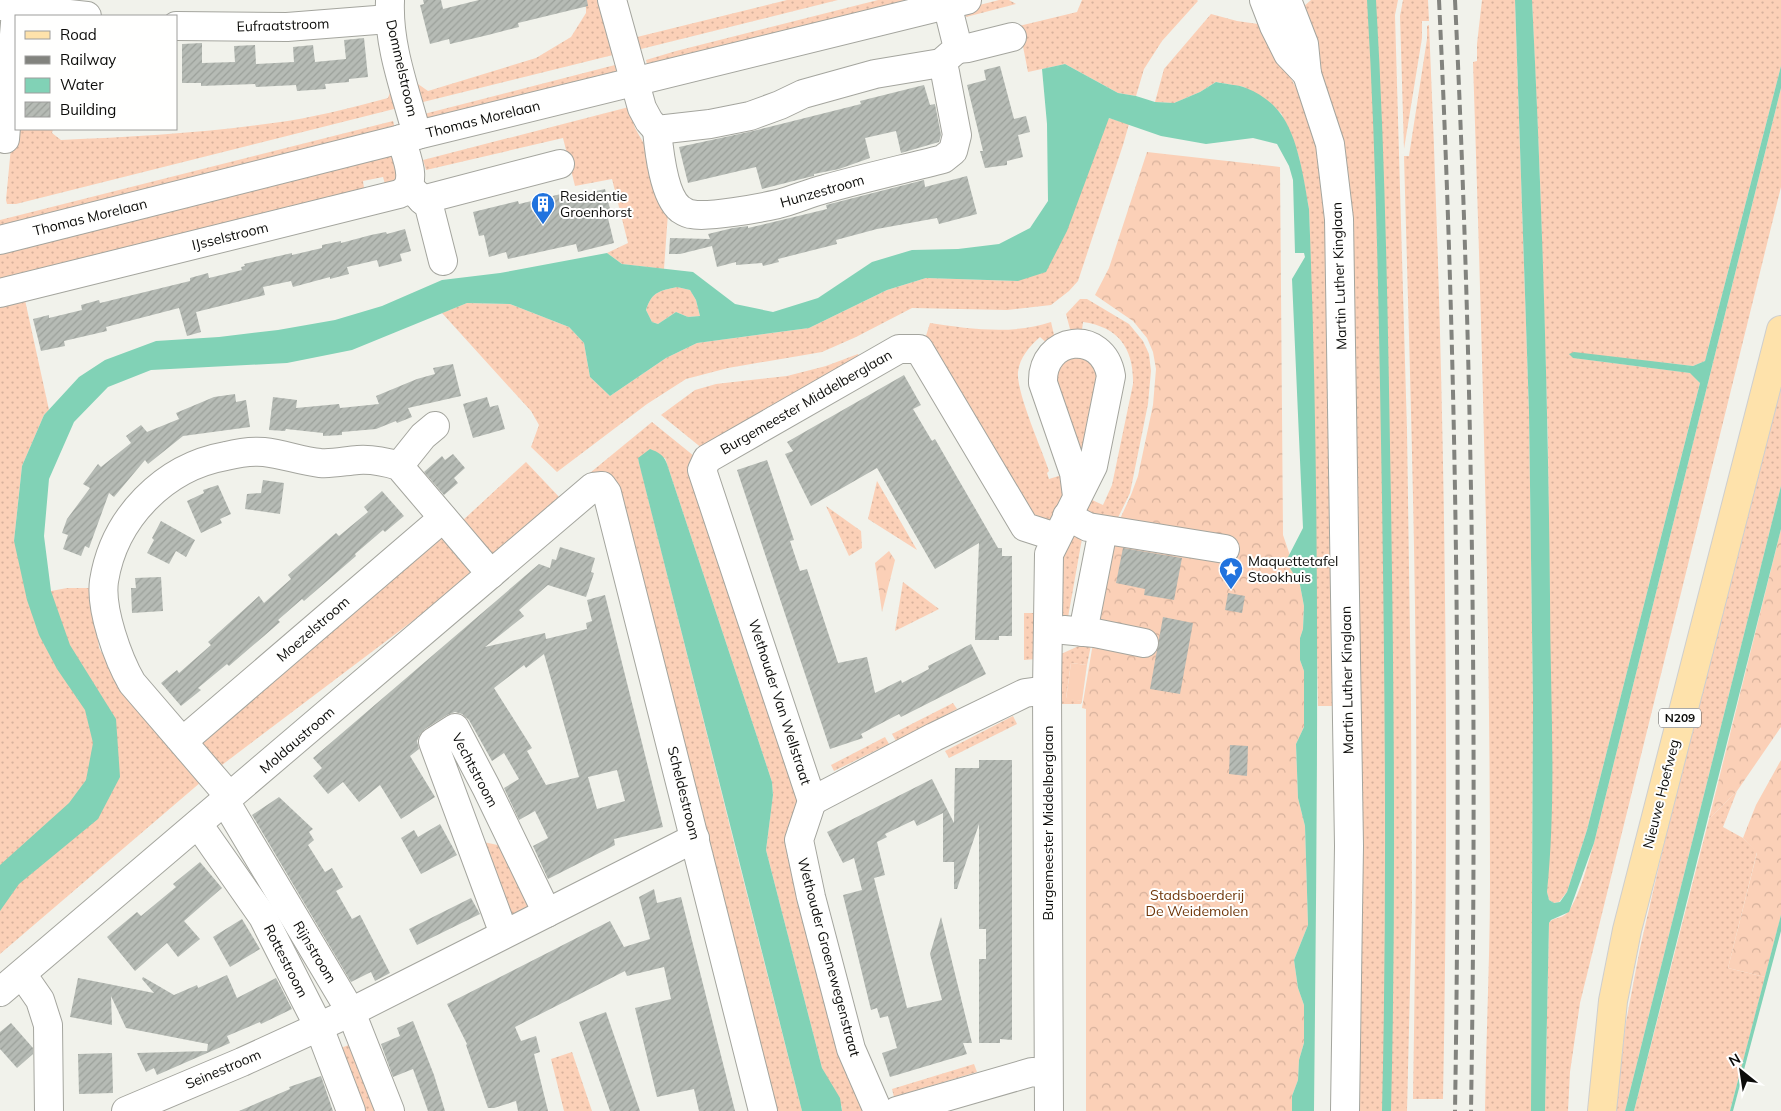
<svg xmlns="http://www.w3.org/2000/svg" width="1781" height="1111" viewBox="0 0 1781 1111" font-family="Mulish,sans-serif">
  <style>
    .grass { fill: url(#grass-dots) }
    .forest { fill: url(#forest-crowns) }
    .garden { fill: #fbd0b7 }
    .water { fill: #81d2b6; fill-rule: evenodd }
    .building { fill: url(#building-hatch); fill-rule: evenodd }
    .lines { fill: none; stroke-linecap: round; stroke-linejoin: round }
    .minor-casing { stroke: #a4a59e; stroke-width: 30 }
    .major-casing { stroke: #cecece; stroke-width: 30 }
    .minor { stroke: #fff; stroke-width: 28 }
    .major { stroke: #fee2ab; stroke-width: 28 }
    .rail { stroke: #82837e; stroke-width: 4; stroke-dasharray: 10 5; stroke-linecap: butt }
    .labels { text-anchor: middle; stroke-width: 4; stroke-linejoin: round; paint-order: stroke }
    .shield { fill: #fffffe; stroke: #555553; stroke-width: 1 }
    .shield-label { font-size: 12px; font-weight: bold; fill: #0c0c0a }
    .street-label { font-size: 14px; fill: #0c0c0a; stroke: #fffffe }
    .poi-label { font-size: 14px; fill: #0c0c0a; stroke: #fffffe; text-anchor: start }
    .park-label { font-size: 14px; fill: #70370b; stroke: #fffffe }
  </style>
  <defs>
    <pattern id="grass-dots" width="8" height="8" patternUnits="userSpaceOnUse" patternTransform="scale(1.25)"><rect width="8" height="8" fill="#fbd0b7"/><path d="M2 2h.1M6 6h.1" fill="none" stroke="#d6b19c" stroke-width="1.8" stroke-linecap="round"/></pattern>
    <pattern id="forest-crowns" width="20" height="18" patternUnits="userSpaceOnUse" patternTransform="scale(1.25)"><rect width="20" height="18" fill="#fbd0b7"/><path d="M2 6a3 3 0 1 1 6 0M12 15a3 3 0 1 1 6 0" fill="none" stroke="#d6b19c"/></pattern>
    <pattern id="building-hatch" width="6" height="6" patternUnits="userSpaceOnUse" patternTransform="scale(1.25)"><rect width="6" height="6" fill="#b6bbb5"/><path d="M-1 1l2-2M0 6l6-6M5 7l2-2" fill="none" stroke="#9ba09a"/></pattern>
  </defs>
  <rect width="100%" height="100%" fill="#f1f2eb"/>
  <g class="grass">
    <path d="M586,0H599L613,55L415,104L410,80L416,78L418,84L428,91L536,58L571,37L586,13Z"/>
    <path d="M787,0H838L637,50L633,38Z"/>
    <path d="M878,0H916L648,68L646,60L676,51Z"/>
    <path d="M999,0H1009L1016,4L966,17L964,9Z"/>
    <path d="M1082,0H1197L1198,1L1162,41L1144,69L1136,96L1118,93L1065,64L1028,72L1019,26L1077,12Z"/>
    <path d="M1311,0H1398L1395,15L1407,431L1411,704L1412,906L1407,1111H1353L1329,107L1303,7Z"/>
    <path d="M1403,0H1428L1429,21H1422V38L1404,149L1400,16Z"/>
    <path d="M1482,0H1515L1529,412L1533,702L1531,1111H1485C1486,1035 1490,960 1490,884C1490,610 1482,336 1473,62L1477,61V44Z"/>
    <path d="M1532,0H1781V66L1705,361L1693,366L1657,362L1574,358L1691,373L1700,383L1587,830L1567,892L1559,902L1554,903L1549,900L1547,892L1551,784L1548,443L1540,180Z"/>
    <path d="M1211,14L1237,21L1258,24L1264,37L1267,35L1299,93L1310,119L1326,185L1337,706H1318L1310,239L1309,209L1299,157L1290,132L1281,113L1244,87L1216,82L1200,92L1174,103L1155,102L1164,69Z"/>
    <path d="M1429,25C1445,383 1450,742 1443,1099H1413C1415,968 1417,837 1416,706C1415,523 1409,340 1404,156H1409L1427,39V26Z"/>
    <path d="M377,33L384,41L398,108L16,204H7L6,200L16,94V129H53L52,133L61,140C132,137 203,133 273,123C312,118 350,108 388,98L391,90Z"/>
    <path d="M615,65L617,75L426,123L424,114Z"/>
    <path d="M1781,88V187L1580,1003L1570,1072L1568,1111H1545L1549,923C1553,917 1561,919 1566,914C1578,903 1589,859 1594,843Z"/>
    <path d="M629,107L635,128L652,158L668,213L664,269L622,264L607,253L628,243L612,179L575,186L563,138L426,170L423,160Z"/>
    <path d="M1109,118L1129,124L1123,145L1078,281L1069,291L1051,305L1007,310L912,308L856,337L822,352L728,368L686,379L647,404L557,472L531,447L539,425L531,411L442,313L467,303L510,304L569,327L584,343L590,377L610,396L666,358L697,343L809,328L887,290L926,278L1018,281Z"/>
    <path d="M393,121L396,131L0,230V220Z"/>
    <path d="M397,152L400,181L386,188L383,177L363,181L364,188L246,217L247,222L0,285V250Z"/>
    <path d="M677,287L690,290L696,300L700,316L688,317L676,312L658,324L652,322L646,310C652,291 660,291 677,287Z"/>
    <path d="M1080,299H1087L1129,324L1143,341L1149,354L1151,371L1148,404L1130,493L1114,526L1081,511L1090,499L1103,505L1112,485L1133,384C1134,349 1119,327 1083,322L1082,330L1073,331L1070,329L1066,314Z"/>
    <path d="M25,300L49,410L44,415L22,466L14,541L51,591L67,588H93L99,648L118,681L201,782L0,954V305Z"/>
    <path d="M1051,322L1055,339L1050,346L1040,337C1029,347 1020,357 1018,372C1016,392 1042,450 1049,471L1047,473L1049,479L1065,474L1066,493L1054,519L1044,523L1038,524L925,339L930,323C969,329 1014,335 1051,322Z"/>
    <path d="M1074,353L1100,365L1085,462L1052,369Z"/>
    <path d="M858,354L861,360L703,449L661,415L695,390L716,384L787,376L826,366Z"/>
    <path d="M1781,360V486L1625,1111H1615L1626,1022L1640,948L1704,671Z"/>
    <path d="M652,422L694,456L798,795L791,835L865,1111H842V1107L822,1068L766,850L773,795L772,782L665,458H638L738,859L802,1111H772L616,486H574Z"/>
    <path d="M526,462L562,500L496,561L461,522Z"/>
    <path d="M877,481L917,550L868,519Z"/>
    <path d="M826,506L861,531L862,548L849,556Z"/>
    <path d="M1068,531L1083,533L1067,623L1055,620V569Z"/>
    <path d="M439,533L475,574L218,768L199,745L200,737Z"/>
    <path d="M903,582L939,609L895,631Z"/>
    <path d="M1024,613H1037V659L1024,660Z"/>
    <path d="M1092,640L1087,665L1071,663L1066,698L1082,701L1081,704H1061V654Z"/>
    <path d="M953,703L957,709L896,741L892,734Z"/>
    <path d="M1013,716L1017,724L949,758L945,751Z"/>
    <path d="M885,737L889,744L834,771L831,765Z"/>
    <path d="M1737,791L1723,827L1743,838L1757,852L1728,968L1765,977L1730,1111H1634L1709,819Z"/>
    <path d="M474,840L507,847L534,903L503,919Z"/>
    <path d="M356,1042L381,1111H357L336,1050Z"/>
    <path d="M572,1052L592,1111H564L551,1059Z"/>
    <path d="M974,1064L977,1072L894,1097L892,1089Z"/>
  </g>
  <g class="forest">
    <path d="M1147,152L1280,167L1283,535L1300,585L1304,606L1303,629L1300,638V660L1304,671V727L1296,744L1298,798L1305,826L1308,925L1294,960L1298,988L1304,1005V1043L1299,1060L1298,1080L1292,1096V1111H1086V709L1082,708L1092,649L1114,532L1131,495L1138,476L1153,405L1156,369L1153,352L1147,338L1133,321L1095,295L1109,268Z"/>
    <path d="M1781,529V727L1737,791L1709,819Z"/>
    <path d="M889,551L895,560L882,612L875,563Z"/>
    <path d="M1781,760V915L1765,977L1728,968L1757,853L1743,838L1756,805Z"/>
  </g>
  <path class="garden" d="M1071,663L1087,665L1082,701L1066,699Z"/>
  <g class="water">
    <path d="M1367,0H1376C1386,167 1388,335 1391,502C1394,705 1396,908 1391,1111H1382C1387,906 1385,702 1382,497C1379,331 1377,165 1367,0Z"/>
    <path d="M1515,0H1532C1542,199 1548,397 1550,596C1550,694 1557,794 1547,892L1549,900L1554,903L1560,902L1567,892L1587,830L1700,383L1690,373L1573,358L1569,354L1574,352L1693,366L1705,361L1781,66V88L1594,843L1569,912L1551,920L1549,923L1545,1111H1531L1533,702L1529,412Z"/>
    <path d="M1065,64L1118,93L1136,96L1155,102L1174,103L1200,92L1216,82C1224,84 1240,85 1246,88C1259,93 1272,102 1280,113C1298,136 1304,180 1309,209C1321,509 1317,810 1314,1111H1292V1096L1298,1080L1299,1060L1304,1043V1005L1298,988L1294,960L1308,925L1305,826L1298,798L1296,744L1304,727V671L1300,660V638L1303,629L1304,606L1300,585L1286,561L1303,528L1292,279L1305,257L1304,253H1295L1293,180L1289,166L1277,144L1253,138L1206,144L1161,136L1109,118L1067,231L1046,272L1018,281L926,278L887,290L809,328L697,343L666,358L610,396L590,377L584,343L569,327L510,304L467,303L352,350L287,363L151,370L108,387L74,422L49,479L44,536L51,591L70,645L116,719L120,777L98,819L19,884L0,911V865L69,803L86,780L93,743L85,710L57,669L39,635L27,600L14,541L22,466L44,415L79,377L105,360L156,341L219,337L278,330L335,320L382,306L442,280L500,273L607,253L622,264L693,272L735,304L773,312L818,298L872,262L912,250L958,249L999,244L1030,228L1048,201L1047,124L1042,69ZM677,287L690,290L696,300L700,316L688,317L676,312L658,324L652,322L646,310C652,291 660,291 677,287Z"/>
    <path d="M650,449C658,452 664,455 667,464L772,782L773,795L766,850L822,1068L840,1098L842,1111H802L639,463L638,458Z"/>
    <path d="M1781,486V529L1634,1111H1625Z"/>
    <path d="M1781,915V931L1733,1111H1730Z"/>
  </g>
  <g class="building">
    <path d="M423,0H441L443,9L479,0H587L588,6L518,23L519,27L488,35L450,44L449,39L430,44L420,5L424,4Z"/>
    <path d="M364,38L368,77L349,79V82L325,84L326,89L297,91L296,85L256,87L255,84L201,86V83H182V44L202,43V63L235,62L234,46L255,45L256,64L294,62L293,47L313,45L315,62L346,59L344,40Z"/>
    <path d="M1000,66L1014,119L1026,116L1030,132L1018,135L1023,157L1007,161V165L985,168L980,151H983L967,85L986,80L984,70Z"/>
    <path d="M924,85L930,105L935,104L941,135L939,142L901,153L896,131L865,138L870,158L839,169L814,174V176L809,177L762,189L756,167L688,183L679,147L753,131L861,104L860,101Z"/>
    <path d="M967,176L977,214L939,224L937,218L877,229L836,240L837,244L778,259L779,262L763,266L762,263L736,265V262L717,267L712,246L680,254H669L670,238L710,239L708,234L733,228L748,226V228L827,209L826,205L865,195L924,180L925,187Z"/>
    <path d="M605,189L611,213L607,214L614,243L578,252L576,244L508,259L506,252L489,257L484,235L479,236L473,212L518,201L519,204L561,194L562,199Z"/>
    <path d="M405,229L411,251L400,254L402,261L379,267L377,260L347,267L349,274L330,279V277L293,287L291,281L263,287L265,295L196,312L201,332L187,336L179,308L106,327L107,331L64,341L65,346L41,351L33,319L49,315V318L82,310L81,305L99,300L100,303L190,281V278L208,273L209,278L242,270L241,267L245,266L244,264L292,253V255L322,248V245L341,241V243L371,235L386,232L387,234Z"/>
    <path d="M453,364L461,396L408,408L412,417L397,423L396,421L376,429L342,432V435L323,436V433L286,429L285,431L269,430L273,397L297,400L296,408L339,404L340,408L379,404L376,396L417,379L435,374L433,368Z"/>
    <path d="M904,375L921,405L913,409L932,441L935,439L998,548H1002V556H1012V636H999V640H975L979,543L935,569L877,468L811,506L785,454L793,451L787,442Z"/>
    <path d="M235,394L236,402L246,400L250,427L183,436L148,464L145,460L114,497L109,493L89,548L85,546L81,556L63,549L68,535L62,533L67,519L90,488L83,484L98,464L101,467L131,443L126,436L141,425L147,432L179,419L176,413L214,397Z"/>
    <path d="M487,397L490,407L498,405L505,429L473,438L463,404Z"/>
    <path d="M453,454L465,468L454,478L458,483L444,495L424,472L442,456L445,460Z"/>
    <path d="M767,460L794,540L790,541L800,571L807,569L838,663L867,657L875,693L901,680L902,683L929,669L928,666L971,644L986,674L901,717L899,714L861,734L863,738L830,749L737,470Z"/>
    <path d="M263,480L284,483L280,514L245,509L247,494L261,493Z"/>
    <path d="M218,485L231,514L220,519L222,523L201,533L187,501L204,493L203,490Z"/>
    <path d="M382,491L404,516L385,532L383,530L355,554L356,556L319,588L304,601L302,599L278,620L280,622L264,636L229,666L227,664L198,688L201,690L181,706L161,683L177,670L179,673L211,645L208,642L259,596L264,603L291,579L288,575L336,533L339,536L368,512L364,507Z"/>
    <path d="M161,521L195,540L186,557L176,551L169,564L147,553L154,540L152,538Z"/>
    <path d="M560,547L595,558L591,572L594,573L586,597L548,585L519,610L524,616L485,647L545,633L546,639L587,629L586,623L592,621L587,600L605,595L663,827L614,839L615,845L548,879L533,846L548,838L535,811L519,820L504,788L519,779L504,753L492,761L469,720L462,714L455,712L447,715L425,729L420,734L417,741L419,749L410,756L435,797L401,819L380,785L359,802L343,782L328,794L313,776L322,768L313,758L539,564L550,568L552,559L556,560ZM544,654L579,777L546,785L527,751L532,748L494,688L524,665L526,668ZM617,770L625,801L597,809L588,777Z"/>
    <path d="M1123,548L1182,558L1174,600L1144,595L1145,589L1116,583Z"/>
    <path d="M161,577L163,611L132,613L131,588H136L135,578Z"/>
    <path d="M1228,593L1245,596L1242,613L1225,610Z"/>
    <path d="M1163,617L1193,623L1180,694L1150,689Z"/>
    <path d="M1230,745L1248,746L1247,776L1229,774Z"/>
    <path d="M979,760H1012V1040L1000,1039V1043H979V959H986V929H979V824L957,889H954V862H943V813L917,826L914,820L885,834L887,837L877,842L885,875L874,878L907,1008L942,1000L930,954L941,917L972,1043H963L967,1054L890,1077L882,1053L897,1048L888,1016L880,1018L877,1008L871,1010L843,895L862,890L854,858L843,863L827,832L932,779L954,823L955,768H979Z"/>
    <path d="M279,797L313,829L309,832L314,840L308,845L325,872L332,868L343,887L336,891L352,919L360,915L390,973L375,981L371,972L351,982L252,815Z"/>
    <path d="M440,824L457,855L421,874L401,838L414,830L418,837Z"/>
    <path d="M200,862L222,888L184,921L200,939L178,957L167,943L135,971L107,937L137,912L141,916L176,887L173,884Z"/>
    <path d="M654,889L657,903L681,897L735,1111H699L694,1089L657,1097L635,1008L671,999L664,967L627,976L625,971L515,1027L521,1041L536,1036L540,1052L534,1054L548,1111H518L516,1101L494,1108H488L466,1045L467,1044L447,1004L610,921L624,947L650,939L639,897Z"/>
    <path d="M471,898L480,914L417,945L409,929Z"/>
    <path d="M242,919L260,949L230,967L213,937Z"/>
    <path d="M227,975L237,998L276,978L292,1009L261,1024L260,1022L227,1036L230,1043L157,1075L154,1068L146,1072L137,1053L207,1051L208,1044L126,1028L111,996L112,1025L70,1017L78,978L154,993L142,979L143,977L174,995L197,985L198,988Z"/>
    <path d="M606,1012L640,1111H610L579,1022Z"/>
    <path d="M413,1021L434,1075L445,1111H428L413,1069L393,1077L381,1044L400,1036L397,1028Z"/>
    <path d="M11,1023L33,1048V1054L17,1068L0,1049V1032Z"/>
    <path d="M112,1053L113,1093L79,1094L78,1054Z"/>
    <path d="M321,1076L333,1111H239L290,1089L289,1087Z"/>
  </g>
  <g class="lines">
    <g class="minor-casing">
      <g id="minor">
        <path d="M612,0L642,108L649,121L657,130L710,124L750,116L780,105L803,94L875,74L941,63L957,49L956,40L946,0"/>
        <path d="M1264,0L1274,26L1288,54L1307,74"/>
        <path d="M1287,0L1304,44L1307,74L1330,144L1339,219L1349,846L1345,1111"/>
        <path d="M390,1C388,47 406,92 417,135"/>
        <path d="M0,6L87,16"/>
        <path d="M176,26L287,27L389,19"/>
        <path d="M957,49L968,48L1012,37"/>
        <path d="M657,130C659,151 664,196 680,209C683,211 688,214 691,214C707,218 760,208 778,204C794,200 809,193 825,189C864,178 904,169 943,159L953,151L957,135L945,72L941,63"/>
        <path d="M5,139L17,0"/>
        <path d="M410,188L429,206L443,261"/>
        <path d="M422,200L560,164"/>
        <path d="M0,240L401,139L967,0"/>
        <path d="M0,293L399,194C420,185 406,156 401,139"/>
        <path d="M399,466L423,436L435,426"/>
        <path d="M1067,516L1088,527L1225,549"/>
        <path d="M1064,630L1095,633L1144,643"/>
        <path d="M1083,632L1103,530"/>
        <path d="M1047,690L1025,693L934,737L812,801L702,470L707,459L899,349H919L1025,527L1056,537"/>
        <path d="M183,741L443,518"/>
        <path d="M230,797L132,683C118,659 100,609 104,581C114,518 164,467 226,456C238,453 252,451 264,452C283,454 301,461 320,463C333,464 345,461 358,460C372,459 386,462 399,466L491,574"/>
        <path d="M225,801L351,1012L390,1111"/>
        <path d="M812,801L799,840L811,897L851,1049L878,1111"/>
        <path d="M198,824L263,917L319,1027L351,1111"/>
        <path d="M504,934L433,742L455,728L486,787L547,913"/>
        <path d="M22,974L40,1000L48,1025L49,1111"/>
        <path d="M0,992L593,487L602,486L607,493L763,1111"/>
        <path d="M126,1111L242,1062L351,1012L695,838"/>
        <path d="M897,1111L1032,1072L1048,1074"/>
        <path d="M1049,1111L1047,690L1049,554L1093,466L1111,376C1103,328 1041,336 1043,383L1074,473L1077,496"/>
      </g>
    </g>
    <g class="major-casing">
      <path id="major" d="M1602,1111L1613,1001L1627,930L1781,330"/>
    </g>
    <use href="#minor" class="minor"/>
    <use href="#major" class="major"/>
    <g class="rail">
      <path d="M1439,0C1457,370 1461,741 1455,1111"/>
      <path d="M1455,0C1473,370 1477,741 1471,1111"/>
    </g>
  </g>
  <defs>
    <g id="building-pin" transform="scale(1.25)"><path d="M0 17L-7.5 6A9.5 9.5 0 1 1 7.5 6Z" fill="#2173de" stroke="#fffffe"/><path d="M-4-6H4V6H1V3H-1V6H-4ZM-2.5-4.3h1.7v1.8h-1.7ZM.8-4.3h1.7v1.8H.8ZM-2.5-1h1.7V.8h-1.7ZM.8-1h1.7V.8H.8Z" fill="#fff"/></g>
    <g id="sight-pin" transform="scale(1.25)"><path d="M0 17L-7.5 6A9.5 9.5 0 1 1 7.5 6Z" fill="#2173de" stroke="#fffffe"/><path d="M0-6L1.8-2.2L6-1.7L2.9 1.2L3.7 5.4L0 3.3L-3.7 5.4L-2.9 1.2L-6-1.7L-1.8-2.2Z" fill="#fff"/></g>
  </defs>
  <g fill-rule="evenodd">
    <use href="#building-pin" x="543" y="204"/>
    <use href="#sight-pin" x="1231" y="569"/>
  </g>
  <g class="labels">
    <rect class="shield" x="1659" y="708.5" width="42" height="19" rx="4"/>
    <g class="shield-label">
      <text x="1680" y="722">N209</text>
    </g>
    <g class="street-label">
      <text transform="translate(283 25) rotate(-2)" y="5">Eufraatstroom</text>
      <text transform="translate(402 68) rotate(77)" y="5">Dommelstroom</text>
      <text transform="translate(483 119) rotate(-14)" y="5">Thomas Morelaan</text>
      <text transform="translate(822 191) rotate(-16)" y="5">Hunzestroom</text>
      <text transform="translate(90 217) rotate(-14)" y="5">Thomas Morelaan</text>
      <text transform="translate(230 236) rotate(-14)" y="5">IJsselstroom</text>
      <text transform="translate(1339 276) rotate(-92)" y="5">Martin Luther Kinglaan</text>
      <text transform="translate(806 402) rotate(-30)" y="5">Burgemeester Middelberglaan</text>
      <text transform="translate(313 629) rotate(-41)" y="5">Moezelstroom</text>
      <text transform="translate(1347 680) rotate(-91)" y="5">Martin Luther Kinglaan</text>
      <text transform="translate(780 702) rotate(72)" y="5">Wethouder Van Wellstraat</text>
      <text transform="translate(297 740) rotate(-41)" y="5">Moldaustroom</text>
      <text transform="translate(475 770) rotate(62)" y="5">Vechtstroom</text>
      <text transform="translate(684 793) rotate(76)" y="5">Scheldestroom</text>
      <text transform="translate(1661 794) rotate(-76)" y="5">Nieuwe Hoefweg</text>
      <text transform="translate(1048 823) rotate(-90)" y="5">Burgemeester Middelberglaan</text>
      <text transform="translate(315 952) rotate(59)" y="5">Rijnstroom</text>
      <text transform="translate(829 957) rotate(75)" y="5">Wethouder Groenewegenstraat</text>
      <text transform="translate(286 961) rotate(63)" y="5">Rottestroom</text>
      <text transform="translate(223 1069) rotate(-23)" y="5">Seinestroom</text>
    </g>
    <g class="poi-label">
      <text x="560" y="201">Residentie<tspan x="560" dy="16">Groenhorst</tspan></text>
      <text x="1248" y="566">Maquettetafel<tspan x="1248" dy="16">Stookhuis</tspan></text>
    </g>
    <g class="park-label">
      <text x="1197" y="900">Stadsboerderij<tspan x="1197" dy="16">De Weidemolen</tspan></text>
    </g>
  </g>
  <rect x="15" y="15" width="162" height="115" fill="#fffffe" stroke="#9e9e9c"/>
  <rect x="25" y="31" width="25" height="8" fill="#fee2ab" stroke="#9e9e9c"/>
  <text x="60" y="40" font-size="15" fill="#0c0c0a">Road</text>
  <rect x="25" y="56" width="25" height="8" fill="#82837e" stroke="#9e9e9c"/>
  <text x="60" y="65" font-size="15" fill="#0c0c0a">Railway</text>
  <rect x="25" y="78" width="25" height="15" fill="#81d2b6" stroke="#9e9e9c"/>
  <text x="60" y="90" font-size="15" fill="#0c0c0a">Water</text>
  <rect x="25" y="102" width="25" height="15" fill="url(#building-hatch)" stroke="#9e9e9c"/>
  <text x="60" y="115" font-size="15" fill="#0c0c0a">Building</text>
  <g transform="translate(1741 1071) rotate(330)" stroke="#fffffe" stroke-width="4" paint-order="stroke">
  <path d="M0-4L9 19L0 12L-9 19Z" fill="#0c0c0a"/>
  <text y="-8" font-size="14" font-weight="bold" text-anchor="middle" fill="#0c0c0a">N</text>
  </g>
</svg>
